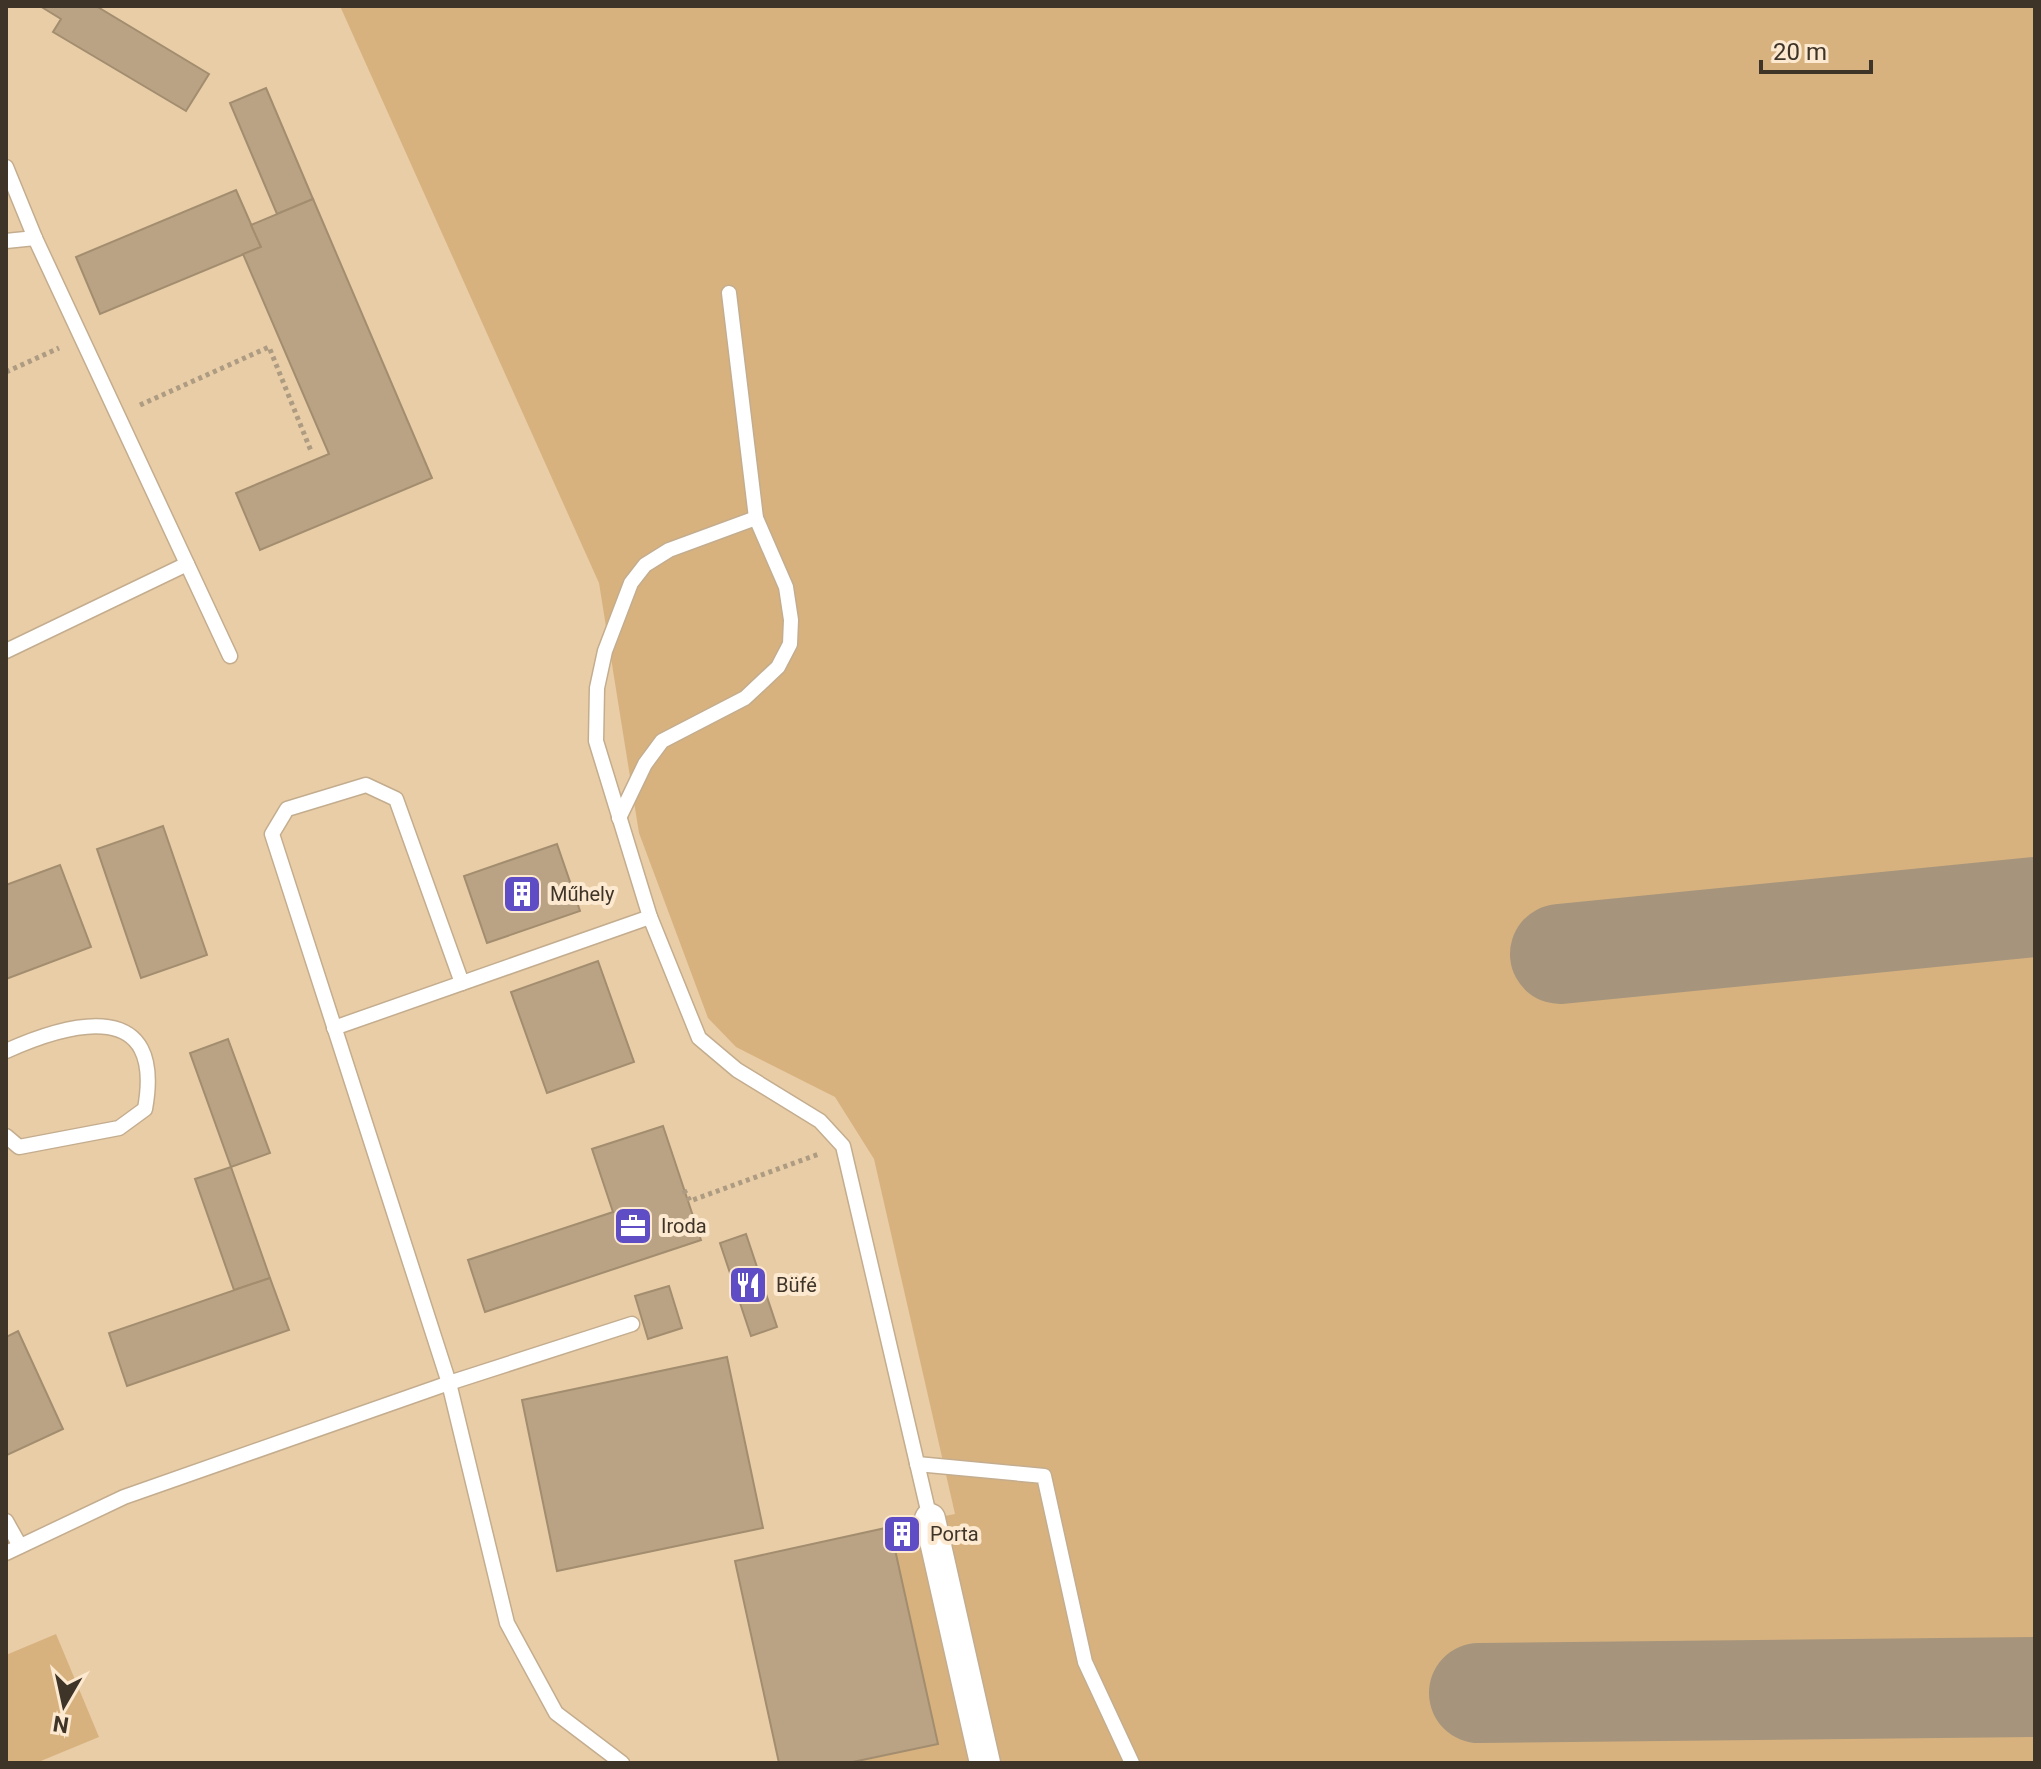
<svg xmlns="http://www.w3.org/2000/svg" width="2041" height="1769" viewBox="0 0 2041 1769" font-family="Roboto,sans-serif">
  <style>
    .built { fill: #e9cda7 }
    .green { fill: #d7b27f }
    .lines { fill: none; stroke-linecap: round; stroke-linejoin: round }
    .taxiway { stroke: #a6957c; stroke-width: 100 }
    .building { fill: #baa384; stroke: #a38d6f; stroke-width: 2 }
    .service-casing { stroke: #c4ad8e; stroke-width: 17 }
    .minor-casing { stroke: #c4ad8e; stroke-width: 33 }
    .path { stroke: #ad9b82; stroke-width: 5; stroke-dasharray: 4 4; stroke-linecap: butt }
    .service { stroke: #fff; stroke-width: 14 }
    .minor { stroke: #fff; stroke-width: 30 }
    .labels { text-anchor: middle; stroke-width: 8; stroke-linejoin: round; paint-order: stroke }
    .poi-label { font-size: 20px; fill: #3e3428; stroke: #fce9cf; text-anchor: start }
  </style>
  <rect width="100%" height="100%" fill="#f2dbba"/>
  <path class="built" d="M6,6H2035V1763L955,1515L890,1528L938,1744L848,1763H6Z"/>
  <g class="green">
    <path d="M340,6H2035V1763H848L937,1744L890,1527L955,1514L874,1159L835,1097L736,1047L708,1018L639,833L599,583Z"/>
    <path d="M56,1634L99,1737L36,1763H6V1655Z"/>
  </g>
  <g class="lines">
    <g class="taxiway">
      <path d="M1560,954L2035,907"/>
      <path d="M1479,1693L2035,1687"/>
    </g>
  </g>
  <g class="building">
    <path d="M40,6H96L209,74L186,111L53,32L61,19Z"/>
    <path d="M266,88L313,199L277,214L230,103Z"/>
    <path d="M236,190L261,247L100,314L76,257Z"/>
    <path d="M313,199L432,478L260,550L236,493L329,454L243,254L261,247L251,225Z"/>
    <path d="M163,826L207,955L141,978L97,849Z"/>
    <path d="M557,844L580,911L487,943L464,876Z"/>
    <path d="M60,865L91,947L6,979V885Z"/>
    <path d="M598,961L634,1062L547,1093L511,992Z"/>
    <path d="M228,1039L270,1153L231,1167L190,1053Z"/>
    <path d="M663,1126L701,1240L485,1312L468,1260L613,1212L592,1149Z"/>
    <path d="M231,1167L270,1278L234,1290L195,1179Z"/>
    <path d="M746,1234L777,1327L751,1336L720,1243Z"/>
    <path d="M270,1278L289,1330L127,1386L109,1333Z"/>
    <path d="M669,1286L682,1328L648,1339L635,1296Z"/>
    <path d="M18,1331L63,1429L7,1455L6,1337Z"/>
    <path d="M727,1357L763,1528L557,1571L522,1400Z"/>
    <path d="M907,1525L910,1540L898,1543L894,1528Z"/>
    <path d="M890,1527L938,1744L848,1763H779L735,1561Z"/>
  </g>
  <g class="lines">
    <g class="service-casing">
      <g id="service">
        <path d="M6,167L35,238L230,656"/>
        <path d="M6,241L35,238"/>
        <path d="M756,518L669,550L645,565L631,583L605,651L597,688L596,741L650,917L699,1038L737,1070L820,1121L843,1146L930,1519"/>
        <path d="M6,651L187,564"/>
        <path d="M619,818L645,764L662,741L745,698L778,667L790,644L791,620L786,587L756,518L729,293"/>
        <path d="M462,983L396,799L366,785L287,809L272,834L449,1383L507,1623L556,1713L622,1763"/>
        <path d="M334,1028L650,917"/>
        <path d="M6,1051C73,1021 165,998 145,1109L119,1128L19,1147L6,1136"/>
        <path d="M917,1464L1044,1476L1085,1662L1132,1763"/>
        <path d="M6,1521L20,1546"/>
        <path d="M6,1553L124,1497L449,1383L632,1324"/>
      </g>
    </g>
    <g class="minor-casing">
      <path id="minor" d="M930,1519L985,1763"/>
    </g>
    <g class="path">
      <path d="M6,372L59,348"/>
      <path d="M140,405L269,347L311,451"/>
      <path d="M684,1190L690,1201L819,1154"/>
    </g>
    <use href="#service" class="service"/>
    <use href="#minor" class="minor"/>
  </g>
  <defs>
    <g id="building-square" transform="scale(2)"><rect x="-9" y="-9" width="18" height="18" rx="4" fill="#5f4dc5" stroke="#fce9cf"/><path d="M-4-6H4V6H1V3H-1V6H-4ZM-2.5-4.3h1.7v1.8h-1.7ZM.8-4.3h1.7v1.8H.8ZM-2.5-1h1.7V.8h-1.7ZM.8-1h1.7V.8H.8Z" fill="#fff"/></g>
    <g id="office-square" transform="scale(2)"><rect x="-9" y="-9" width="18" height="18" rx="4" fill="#5f4dc5" stroke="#fce9cf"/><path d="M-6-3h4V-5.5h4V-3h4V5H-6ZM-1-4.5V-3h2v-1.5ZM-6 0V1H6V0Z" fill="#fff"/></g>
    <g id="restaurant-square" transform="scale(2)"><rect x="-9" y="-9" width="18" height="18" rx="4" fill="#5f4dc5" stroke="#fce9cf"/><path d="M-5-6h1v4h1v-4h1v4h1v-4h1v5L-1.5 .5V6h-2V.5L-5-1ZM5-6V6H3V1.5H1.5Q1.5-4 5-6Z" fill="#fff"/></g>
  </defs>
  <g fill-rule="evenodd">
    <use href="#building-square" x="522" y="894"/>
    <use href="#office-square" x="633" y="1226"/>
    <use href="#restaurant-square" x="748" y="1285"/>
    <use href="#building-square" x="902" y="1534"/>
  </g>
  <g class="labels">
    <g class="poi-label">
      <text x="550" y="901">Műhely</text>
      <text x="661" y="1233">Iroda</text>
      <text x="776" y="1292">Büfé</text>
      <text x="930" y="1541">Porta</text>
    </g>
  </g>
  <rect width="2041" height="1769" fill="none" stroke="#3e3428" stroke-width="16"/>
  <g transform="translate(64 1705) rotate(189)" stroke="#fce9cf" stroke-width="6" paint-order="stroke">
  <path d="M0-6L14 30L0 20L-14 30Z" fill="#3e3428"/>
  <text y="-12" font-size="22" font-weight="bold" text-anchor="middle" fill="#3e3428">N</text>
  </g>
  <path d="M1761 60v12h110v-12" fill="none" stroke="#3e3428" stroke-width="4"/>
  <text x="1773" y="60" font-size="24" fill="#3e3428" stroke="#fce9cf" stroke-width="6" paint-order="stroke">20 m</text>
</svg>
